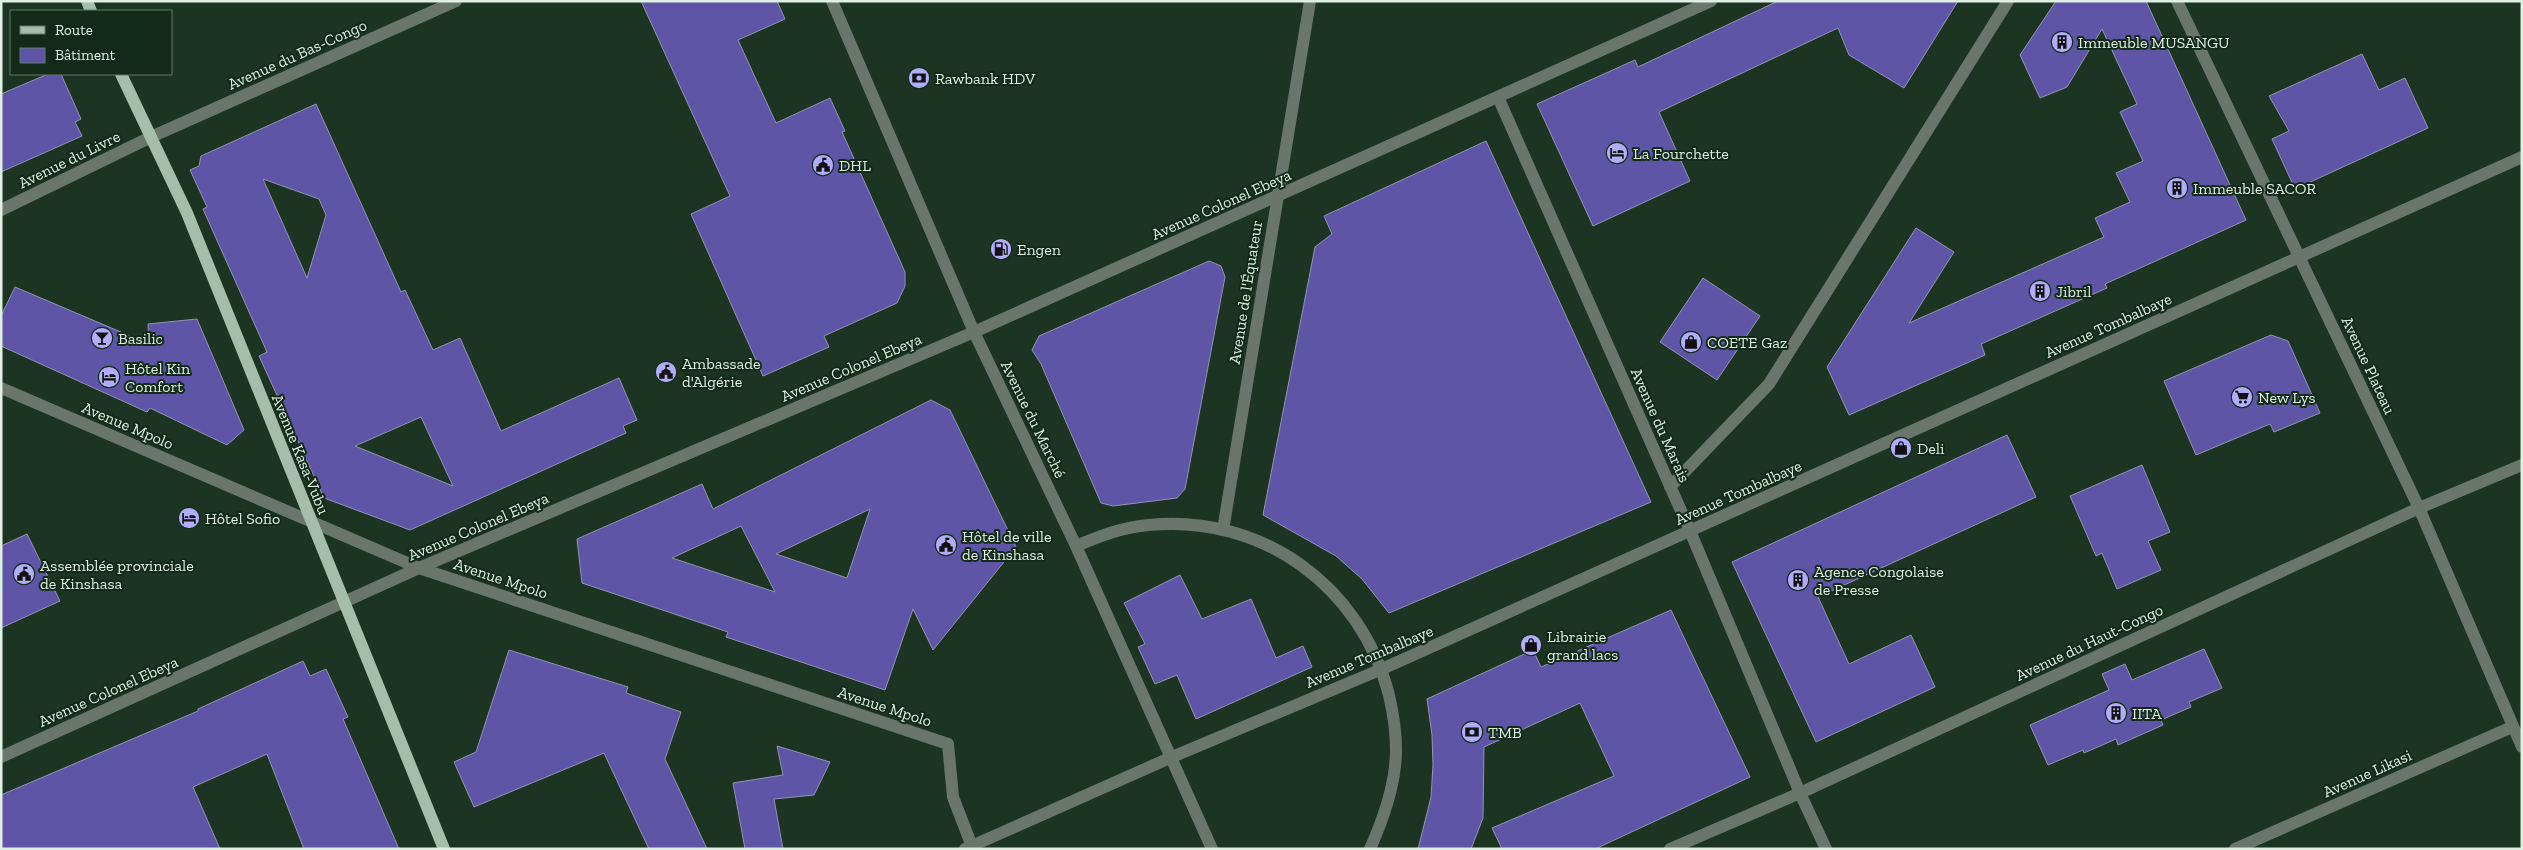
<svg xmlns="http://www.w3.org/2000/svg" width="2523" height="850" viewBox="0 0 2523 850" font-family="'Zilla Slab',serif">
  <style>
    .building { fill: #5e55a6; stroke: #9494b4; fill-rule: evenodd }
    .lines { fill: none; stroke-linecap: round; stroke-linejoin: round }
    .minor { stroke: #6a766c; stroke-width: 12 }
    .major { stroke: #a4bea9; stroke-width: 12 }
    .labels { text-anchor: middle; stroke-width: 4; stroke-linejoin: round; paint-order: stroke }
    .poi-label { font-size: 16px; fill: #e0efe3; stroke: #112b18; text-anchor: start }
    .street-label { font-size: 16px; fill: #e0efe3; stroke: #112b18 }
  </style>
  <rect width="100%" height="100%" fill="#1b3522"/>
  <g class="building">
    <path d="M641,1H777L785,19L738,40L776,123L830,98L845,131L842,132L905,272V286L897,303L824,336L829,347L763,376L691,214L730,196Z"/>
    <path d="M1778,1H1958L1904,88L1849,55L1838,28L1659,112L1690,181L1593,226L1537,104L1635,60L1638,67Z"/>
    <path d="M2056,1H2146L2246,220L2105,284L2107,288L1981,344L1985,355L1849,415L1827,367L1916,228L1954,252L1909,323L2104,237L2095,218L2130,202L2116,173L2143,161L2120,112L2137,104L2102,29L2067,87L2040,98L2020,55Z"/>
    <path d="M2362,54L2379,90L2405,78L2428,128L2295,189L2272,139L2289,131L2269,96Z"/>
    <path d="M48,74H61L81,119L75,122L82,136L1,172V94Z"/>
    <path d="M316,104L401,292L405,290L433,350L460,338L501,431L619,378L637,420L623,426L626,433L410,530L324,498L259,356L267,352L203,209L207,207L190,170L199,166L201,156ZM263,179L319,199L326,215L307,278ZM421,417L453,486L355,446Z"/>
    <path d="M1486,141L1651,502L1389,613L1362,579L1336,556L1263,515L1315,247L1332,234L1324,216Z"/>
    <path d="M1209,261L1221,266L1225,277L1185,489L1177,498L1113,506L1101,503L1041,364L1032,350L1039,336Z"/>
    <path d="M1703,278L1760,316L1717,380L1660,342Z"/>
    <path d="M15,287L149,344L148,324L197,319L244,430L227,445L150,408L147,412L1,346V316Z"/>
    <path d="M2271,335L2288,341L2320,413L2274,432L2270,424L2196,455L2164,381Z"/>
    <path d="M931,400L950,410L1016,547L933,650L913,609L885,690L726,637L728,632L582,583L577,539L702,484L713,509ZM870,509L847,578L776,554ZM741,526L775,592L672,558Z"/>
    <path d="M2007,435L2036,497L1818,597L1849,664L1911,635L1935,687L1816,742L1732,562Z"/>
    <path d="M2142,465L2170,532L2148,541L2161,570L2117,589L2102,553L2096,556L2070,496Z"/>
    <path d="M27,534L60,601L1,628V546Z"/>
    <path d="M1180,575L1202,619L1251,599L1276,658L1303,646L1312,667L1196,719L1177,675L1155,684L1138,647L1145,644L1124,603Z"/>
    <path d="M1671,610L1750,777L1595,849H1502L1492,828L1614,776L1580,703L1484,747L1483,818L1471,849H1418L1431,797L1433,765L1432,735L1427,699L1533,650L1541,667Z"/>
    <path d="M2204,649L2222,688L2189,702L2191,707L2161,720L2163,725L2118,745L2116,739L2084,753L2083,750L2048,765L2030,725L2109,690L2102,674L2125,664L2132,680Z"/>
    <path d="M509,650L628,687L626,693L681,712L665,759L707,849H649L604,753L474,807L454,762L476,752Z"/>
    <path d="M303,661L310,676L326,669L348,717L343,719L399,849H304L267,754L193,787L220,849H1V795L198,711V709Z"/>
    <path d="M777,746L830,762L814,795L774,799L783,849H745L733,783L783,775Z"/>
  </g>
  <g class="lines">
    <g class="minor">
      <path d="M832,1L974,332L1076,546L1212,849"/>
      <path d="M2177,1L2419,508L2522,747"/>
      <path d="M1498,97L1690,531L1800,793L1826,849"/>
      <path d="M1,210L151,137L456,1"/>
      <path d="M1,388L419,568L948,744L953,797L973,849"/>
      <path d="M1670,487L1769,384L2008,1"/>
      <path d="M1223,530L1310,1"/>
      <path d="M1076,546C1100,536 1123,527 1149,525C1262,514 1361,586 1389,695C1394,717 1398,743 1395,766C1392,795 1382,822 1370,849"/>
      <path d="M1,757L419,568L974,332L1711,1"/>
      <path d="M965,849L1172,757L1382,669L2522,157"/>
      <path d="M1670,849L1800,793L2419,508L2522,465"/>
      <path d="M2235,849L2512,727"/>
    </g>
    <g class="major">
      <path d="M87,1L91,11"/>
      <path d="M121,74L187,213L444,849"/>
    </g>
  </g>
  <defs>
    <g id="building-disc" transform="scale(1.125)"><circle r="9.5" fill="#b1adfa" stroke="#112b18"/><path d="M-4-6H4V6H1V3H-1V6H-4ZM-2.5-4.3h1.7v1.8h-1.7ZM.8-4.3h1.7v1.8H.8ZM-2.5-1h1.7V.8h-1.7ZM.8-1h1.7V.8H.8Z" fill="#111"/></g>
    <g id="bank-disc" transform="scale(1.125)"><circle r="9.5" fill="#b1adfa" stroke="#112b18"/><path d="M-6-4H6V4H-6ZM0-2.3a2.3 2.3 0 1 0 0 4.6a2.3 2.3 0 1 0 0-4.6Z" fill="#111"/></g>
    <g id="hotel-disc" transform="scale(1.125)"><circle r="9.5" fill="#b1adfa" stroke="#112b18"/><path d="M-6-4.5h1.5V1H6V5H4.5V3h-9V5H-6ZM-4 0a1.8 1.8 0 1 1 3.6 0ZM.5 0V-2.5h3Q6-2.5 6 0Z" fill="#111"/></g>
    <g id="civic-disc" transform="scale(1.125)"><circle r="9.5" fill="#b1adfa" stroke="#112b18"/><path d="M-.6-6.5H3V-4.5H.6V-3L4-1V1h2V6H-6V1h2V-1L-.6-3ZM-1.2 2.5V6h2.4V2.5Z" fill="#111"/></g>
    <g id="fuel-disc" transform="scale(1.125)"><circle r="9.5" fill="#b1adfa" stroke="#112b18"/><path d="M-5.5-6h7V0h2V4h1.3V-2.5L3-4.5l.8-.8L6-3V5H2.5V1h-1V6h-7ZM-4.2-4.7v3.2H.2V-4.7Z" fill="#111"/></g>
    <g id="bar-disc" transform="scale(1.125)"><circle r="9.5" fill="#b1adfa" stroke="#112b18"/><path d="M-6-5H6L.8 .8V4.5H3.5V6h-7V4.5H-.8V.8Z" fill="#111"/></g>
    <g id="shop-disc" transform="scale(1.125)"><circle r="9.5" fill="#b1adfa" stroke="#112b18"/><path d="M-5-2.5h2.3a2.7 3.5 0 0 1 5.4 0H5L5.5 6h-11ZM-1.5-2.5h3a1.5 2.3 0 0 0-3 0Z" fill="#111"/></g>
    <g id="supermarket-disc" transform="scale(1.125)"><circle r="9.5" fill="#b1adfa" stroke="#112b18"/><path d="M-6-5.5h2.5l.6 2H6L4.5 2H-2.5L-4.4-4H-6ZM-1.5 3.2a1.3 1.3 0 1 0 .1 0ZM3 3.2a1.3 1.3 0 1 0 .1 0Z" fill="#111"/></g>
  </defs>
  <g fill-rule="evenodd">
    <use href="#building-disc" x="2062" y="42"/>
    <use href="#bank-disc" x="919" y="78"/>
    <use href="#hotel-disc" x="1617" y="153"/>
    <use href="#civic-disc" x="823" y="165"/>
    <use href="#building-disc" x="2177" y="188"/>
    <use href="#fuel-disc" x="1001" y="249"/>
    <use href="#building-disc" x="2040" y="291"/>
    <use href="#bar-disc" x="102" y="338"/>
    <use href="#shop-disc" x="1691" y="342"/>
    <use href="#civic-disc" x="666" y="372"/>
    <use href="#hotel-disc" x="109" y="377"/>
    <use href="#supermarket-disc" x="2242" y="397"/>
    <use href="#shop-disc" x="1901" y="448"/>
    <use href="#hotel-disc" x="189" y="518"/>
    <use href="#civic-disc" x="946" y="545"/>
    <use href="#civic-disc" x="24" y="574"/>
    <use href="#building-disc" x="1798" y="580"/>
    <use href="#shop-disc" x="1531" y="645"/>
    <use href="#building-disc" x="2116" y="713"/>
    <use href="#bank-disc" x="1472" y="732"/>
  </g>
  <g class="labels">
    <g class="poi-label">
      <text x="2078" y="48">Immeuble MUSANGU</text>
      <text x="935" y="84">Rawbank HDV</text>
      <text x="1633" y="159">La Fourchette</text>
      <text x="839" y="171">DHL</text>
      <text x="2193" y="194">Immeuble SACOR</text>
      <text x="1017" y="255">Engen</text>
      <text x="2056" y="297">Jibril</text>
      <text x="118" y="344">Basilic</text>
      <text x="1707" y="348">COETE Gaz</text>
      <text x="682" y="369">Ambassade<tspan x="682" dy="18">d'Algérie</tspan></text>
      <text x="125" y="374">Hôtel Kin<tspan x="125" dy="18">Comfort</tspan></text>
      <text x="2258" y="403">New Lys</text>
      <text x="1917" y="454">Deli</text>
      <text x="205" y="524">Hôtel Sofio</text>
      <text x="962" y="542">Hôtel de ville<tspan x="962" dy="18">de Kinshasa</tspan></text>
      <text x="40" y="571">Assemblée provinciale<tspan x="40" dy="18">de Kinshasa</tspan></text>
      <text x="1814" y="577">Agence Congolaise<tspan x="1814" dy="18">de Presse</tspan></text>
      <text x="1547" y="642">Librairie<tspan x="1547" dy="18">grand lacs</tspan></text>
      <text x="2132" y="719">IITA</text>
      <text x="1488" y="738">TMB</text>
    </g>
    <g class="street-label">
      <text transform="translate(297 54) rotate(-24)" y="6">Avenue du Bas-Congo</text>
      <text transform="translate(69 159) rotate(-26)" y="6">Avenue du Livre</text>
      <text transform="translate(1221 204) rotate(-24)" y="6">Avenue Colonel Ebeya</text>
      <text transform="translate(1245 292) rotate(-81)" y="6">Avenue de l'Équateur</text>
      <text transform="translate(2108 325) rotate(-24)" y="6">Avenue Tombalbaye</text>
      <text transform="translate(2369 365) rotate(65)" y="6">Avenue Plateau</text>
      <text transform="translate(851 367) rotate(-23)" y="6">Avenue Colonel Ebeya</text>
      <text transform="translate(1034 419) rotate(64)" y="6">Avenue du Marché</text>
      <text transform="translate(128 425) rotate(23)" y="6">Avenue Mpolo</text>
      <text transform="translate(1661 425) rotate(66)" y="6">Avenue du Marais</text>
      <text transform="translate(301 454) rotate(68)" y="6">Avenue Kasa-Vubu</text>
      <text transform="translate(1738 492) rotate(-24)" y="6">Avenue Tombalbaye</text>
      <text transform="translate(478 526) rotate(-23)" y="6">Avenue Colonel Ebeya</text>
      <text transform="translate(501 578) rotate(18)" y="6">Avenue Mpolo</text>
      <text transform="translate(2089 642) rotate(-25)" y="6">Avenue du Haut-Congo</text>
      <text transform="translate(1369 656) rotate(-23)" y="6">Avenue Tombalbaye</text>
      <text transform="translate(108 691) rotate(-24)" y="6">Avenue Colonel Ebeya</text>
      <text transform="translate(885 706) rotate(18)" y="6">Avenue Mpolo</text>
      <text transform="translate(2367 773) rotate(-24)" y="6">Avenue Likasi</text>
    </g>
  </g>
  <rect width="2523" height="850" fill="none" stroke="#e0efe3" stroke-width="5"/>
  <rect x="10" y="10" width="162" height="65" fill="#112b18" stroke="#647969"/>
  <rect x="20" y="26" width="25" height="8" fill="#a4bea9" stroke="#647969"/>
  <text x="55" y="35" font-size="15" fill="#e0efe3">Route</text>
  <rect x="20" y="48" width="25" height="15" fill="#5e55a6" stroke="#647969"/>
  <text x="55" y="60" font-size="15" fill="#e0efe3">Bâtiment</text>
</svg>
